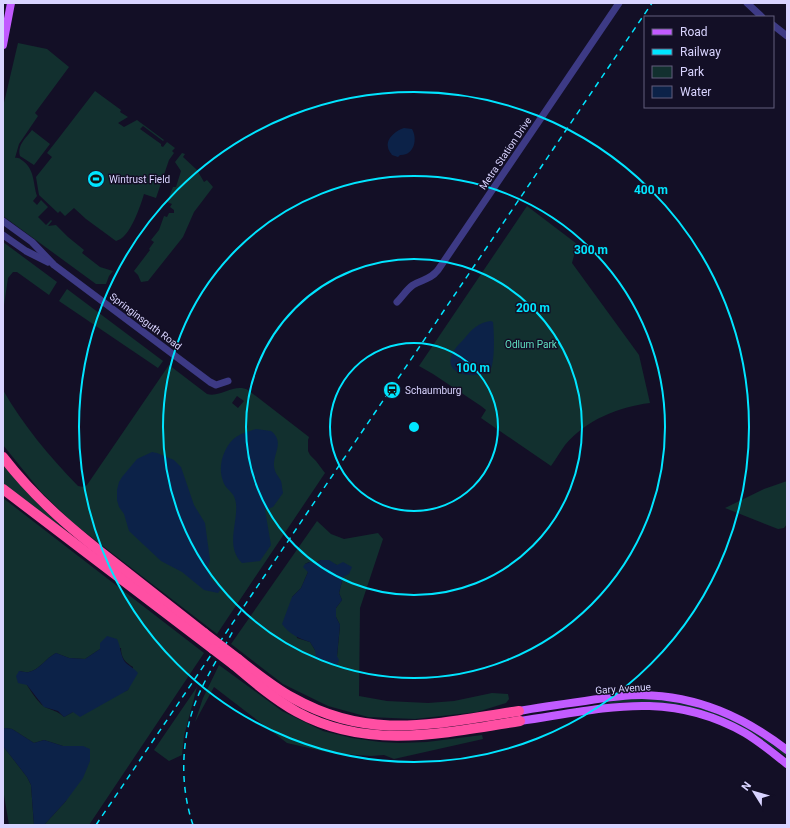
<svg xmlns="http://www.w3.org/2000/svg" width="790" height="828" viewBox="0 0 790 828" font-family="Roboto,sans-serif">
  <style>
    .green { fill: #12302f; fill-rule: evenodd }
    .water { fill: #0c2248 }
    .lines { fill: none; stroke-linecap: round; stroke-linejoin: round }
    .minor { stroke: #3d3a85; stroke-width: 7 }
    .major { stroke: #c25bff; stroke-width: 8 }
    .highway { stroke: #ff4fa3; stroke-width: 10 }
    .rail { stroke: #00e5ff; stroke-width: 1.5; stroke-dasharray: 6 5; stroke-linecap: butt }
    .highway-bridge { stroke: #ff4fa3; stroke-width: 10 }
    .ring { fill: none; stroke: #00e5ff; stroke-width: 2 }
    .labels { text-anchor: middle; stroke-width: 3; stroke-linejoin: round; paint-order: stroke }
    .street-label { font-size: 10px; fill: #d9d4ff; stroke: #130f26 }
    .poi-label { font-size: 10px; fill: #d9d4ff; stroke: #130f26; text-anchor: start }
    .park-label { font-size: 10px; fill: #5fe0c0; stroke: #130f26 }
    .centre { fill: #00e5ff; stroke: #130f26; stroke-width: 2 }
    .ring-label { font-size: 12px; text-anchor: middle; font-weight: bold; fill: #00e5ff; stroke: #130f26; stroke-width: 3; stroke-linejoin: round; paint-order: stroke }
  </style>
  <rect width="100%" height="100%" fill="#130f26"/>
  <g class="green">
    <path d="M18,43L47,49L69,67L35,113L38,116L19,144L15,158C17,157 20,158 23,161C35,170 33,184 37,196L33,201L37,205L41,200L48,207L38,217L46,225L51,220L52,221L48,226L56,225L68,237L84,250L82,253L100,267L113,271L109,276L106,284H96L3,216V107Z"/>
    <path d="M95,91L121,110L120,112L128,117L118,123L124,127L137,120L164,140L163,141L143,126L140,129L161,144V146L163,147L167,142L175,148L172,151L174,153L169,160L156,198L144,194C140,207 130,238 116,241L86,219L74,208L65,216L60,211L58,213L39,195L36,177L52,157L47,153L58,139Z"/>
    <path d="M32,130L50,144L34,165L20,156C17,145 26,138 32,130Z"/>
    <path d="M182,153L185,154L183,157L197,170L204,182L207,180L213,187L194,212L183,237L148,281L141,282L138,275L134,271L150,250L149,249L154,242L151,240L159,230L164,216L167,217L169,213H174V210L170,207L172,204L167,202L173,187H176L181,171L175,162Z"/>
    <path d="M527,206L577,244L572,263L639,355L650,403C618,407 586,420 565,445C560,452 556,459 551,466L481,418L486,410L481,406L433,374L419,366Z"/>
    <path d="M3,242L57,282L49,295L17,272H13L8,278L3,312Z"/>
    <path d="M67,289L163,361L158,368L59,301Z"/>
    <path d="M169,365L207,394C221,398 234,383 248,390L309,437L308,440V451L310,455L316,461L325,473L217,634L73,523L41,492L3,445V390C23,425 49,456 78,486L84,487L87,485ZM237,396L244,401L238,408L232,403Z"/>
    <path d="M3,465C24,490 46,513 71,535L70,536L3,484Z"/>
    <path d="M787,481V524L784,528L778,529L725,508L764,489Z"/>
    <path d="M3,498L204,653L89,825H44L66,801L83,746H63L44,740L34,743L12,729L5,728L3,730ZM121,648C121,658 125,662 133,667L128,690L73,712L64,717C56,710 53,711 45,707C36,702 24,680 19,671C22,671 26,673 29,672C39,670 46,658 56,653L69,658L85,659L100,649Z"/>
    <path d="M317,521L331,534L344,539L378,533L383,539L360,608L359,696L387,701L428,703L454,701L492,693L508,694L509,699L506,703L477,712L415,719L368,717L328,706L283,684L231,644ZM321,560L337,565L343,577L339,593L342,600L336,608V617L340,625L337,656L315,650L310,642L297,638L292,597L301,588L308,572L305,564L309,562L314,564Z"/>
    <path d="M219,665L282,711L323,731L352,738L380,742L399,743L427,742L482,735L483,739L394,759L384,755L371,756L331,753L287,743L214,687L195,722L203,698Z"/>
    <path d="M197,687L184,736L182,755L169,761L154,750Z"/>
    <path d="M624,699C689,697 735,715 787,755V757L757,736L668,704L647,702H625L583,708Z"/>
    <path d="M3,746L27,777L31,785L34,825H9L3,789Z"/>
  </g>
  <g class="water">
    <path d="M404,128L412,129C418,139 414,156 400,155L398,157L392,155C391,153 388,150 388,147C386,138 397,130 404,128Z"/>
    <path d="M491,321L493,322C494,331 496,368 488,373C485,375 479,374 476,375C465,376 447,372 451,357C453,350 459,344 464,339C471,330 479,322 491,321Z"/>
    <path d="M256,429L271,431C285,442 273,453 274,466C275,474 278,475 281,481C282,484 282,489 283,493L273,507L265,510L271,545L260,561L242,563C225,547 238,523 236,504C235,491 226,491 223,481C217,466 224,446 236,437C242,433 250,431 256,429Z"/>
    <path d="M152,452L157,453L174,460L181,467L194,505L205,523L210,560L208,567L210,578L221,589L218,593L204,590L182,572L161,561L129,531L124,514L119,507L117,500V490L119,482L122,477L137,459Z"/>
    <path d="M321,560H329L337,565L343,562L352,567L349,574L343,577L339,593L342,600L336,608V617L340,625L337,656L339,660L337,665H333L316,657L315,650L310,642C298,638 289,634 282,624L292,597L301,588L308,572L303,567L305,564L310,562L315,564Z"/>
    <path d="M107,636L117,639C121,647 120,655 125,662C129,666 134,668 138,673L128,690L80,717L73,712L64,717L58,711L44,707L27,685L18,683L16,676L19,671C22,671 26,673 29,672C39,670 46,658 56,653L69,658L85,659L100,649V643Z"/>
    <path d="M5,728L12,729L34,743L44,740L63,746H83L90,749V761L83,778L66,801L44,825H34L31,785L27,777L3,746V730Z"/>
  </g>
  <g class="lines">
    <g class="minor">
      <path d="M747,3L762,17"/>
      <path d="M773,25L787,36"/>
      <path d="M3,221L32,242L54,265L210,382L216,385L228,381"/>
      <path d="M3,235L26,251L48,262"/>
      <path d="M397,302C402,297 407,289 413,285C423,279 430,280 438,270L619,3"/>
    </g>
    <g class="major">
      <path d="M3,45L11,3"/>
      <path d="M519,711C541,707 563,704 585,701C604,698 623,695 642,695C698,696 744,717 787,750"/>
      <path d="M520,721C602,709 668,689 745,733C760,742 773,753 787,764"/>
    </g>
    <g class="highway">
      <path d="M3,457C37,501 76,533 120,567C148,589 176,611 204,633"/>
      <path d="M3,489L213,649"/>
      <path d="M238,659C256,673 273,687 293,698C371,742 436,723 519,711"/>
      <path d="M234,665C254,682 274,699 297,712C368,751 445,733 520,721"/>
    </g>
    <g class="rail">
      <path d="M96,825L652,3"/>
      <path d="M193,825C179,783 181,736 198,696C208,673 222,652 233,631"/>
    </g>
    <g class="highway-bridge">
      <path d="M204,633L238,659"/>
      <path d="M213,649L234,665"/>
    </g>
  </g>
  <g class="ring">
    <circle cx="414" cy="427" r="84"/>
    <circle cx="414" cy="427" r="168"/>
    <circle cx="414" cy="427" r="251"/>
    <circle cx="414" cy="427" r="335"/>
  </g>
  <defs>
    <g id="stadium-disc" transform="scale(0.9)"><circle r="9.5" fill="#00e5ff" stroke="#130f26"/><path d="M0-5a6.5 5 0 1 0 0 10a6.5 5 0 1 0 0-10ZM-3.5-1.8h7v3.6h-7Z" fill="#111"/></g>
    <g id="station-disc" transform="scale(0.9)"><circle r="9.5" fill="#00e5ff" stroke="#130f26"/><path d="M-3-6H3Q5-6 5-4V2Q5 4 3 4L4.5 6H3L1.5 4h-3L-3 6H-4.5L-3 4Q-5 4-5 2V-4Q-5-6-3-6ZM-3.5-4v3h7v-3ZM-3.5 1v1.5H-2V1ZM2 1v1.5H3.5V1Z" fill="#111"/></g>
  </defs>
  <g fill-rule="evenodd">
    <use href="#stadium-disc" x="96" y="179"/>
    <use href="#station-disc" x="392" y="390"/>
  </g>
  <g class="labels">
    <g class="street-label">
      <text transform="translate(505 153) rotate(-56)" y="4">Metra Station Drive</text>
      <text transform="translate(146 321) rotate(37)" y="4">Springinsguth Road</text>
      <text transform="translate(623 688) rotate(-4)" y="4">Gary Avenue</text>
    </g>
    <g class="poi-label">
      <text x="109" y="183">Wintrust Field</text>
      <text x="405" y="394">Schaumburg</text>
    </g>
    <g class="park-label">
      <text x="531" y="348">Odlum Park</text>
    </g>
  </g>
  <circle cx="414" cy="427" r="6" class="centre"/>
  <g class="ring-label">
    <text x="651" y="194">400 m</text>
    <text x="591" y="254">300 m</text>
    <text x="533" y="312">200 m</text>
    <text x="473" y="372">100 m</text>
  </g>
  <rect width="790" height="828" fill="none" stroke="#d9d4ff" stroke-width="8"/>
  <rect x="644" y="16" width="130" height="92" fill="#130f26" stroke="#625e7d"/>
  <rect x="652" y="29" width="20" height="6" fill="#c25bff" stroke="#625e7d"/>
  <text x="680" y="36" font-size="12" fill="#d9d4ff">Road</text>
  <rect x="652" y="49" width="20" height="6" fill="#00e5ff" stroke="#625e7d"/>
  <text x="680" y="56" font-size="12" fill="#d9d4ff">Railway</text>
  <rect x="652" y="66" width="20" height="12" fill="#12302f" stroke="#625e7d"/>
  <text x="680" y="76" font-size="12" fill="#d9d4ff">Park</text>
  <rect x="652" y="86" width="20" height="12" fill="#0c2248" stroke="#625e7d"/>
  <text x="680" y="96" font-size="12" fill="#d9d4ff">Water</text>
  <g transform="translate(754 792) rotate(307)" stroke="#130f26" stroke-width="3" paint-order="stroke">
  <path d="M0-3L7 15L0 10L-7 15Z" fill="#d9d4ff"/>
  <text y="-6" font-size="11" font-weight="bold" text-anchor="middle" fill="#d9d4ff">N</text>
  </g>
</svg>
